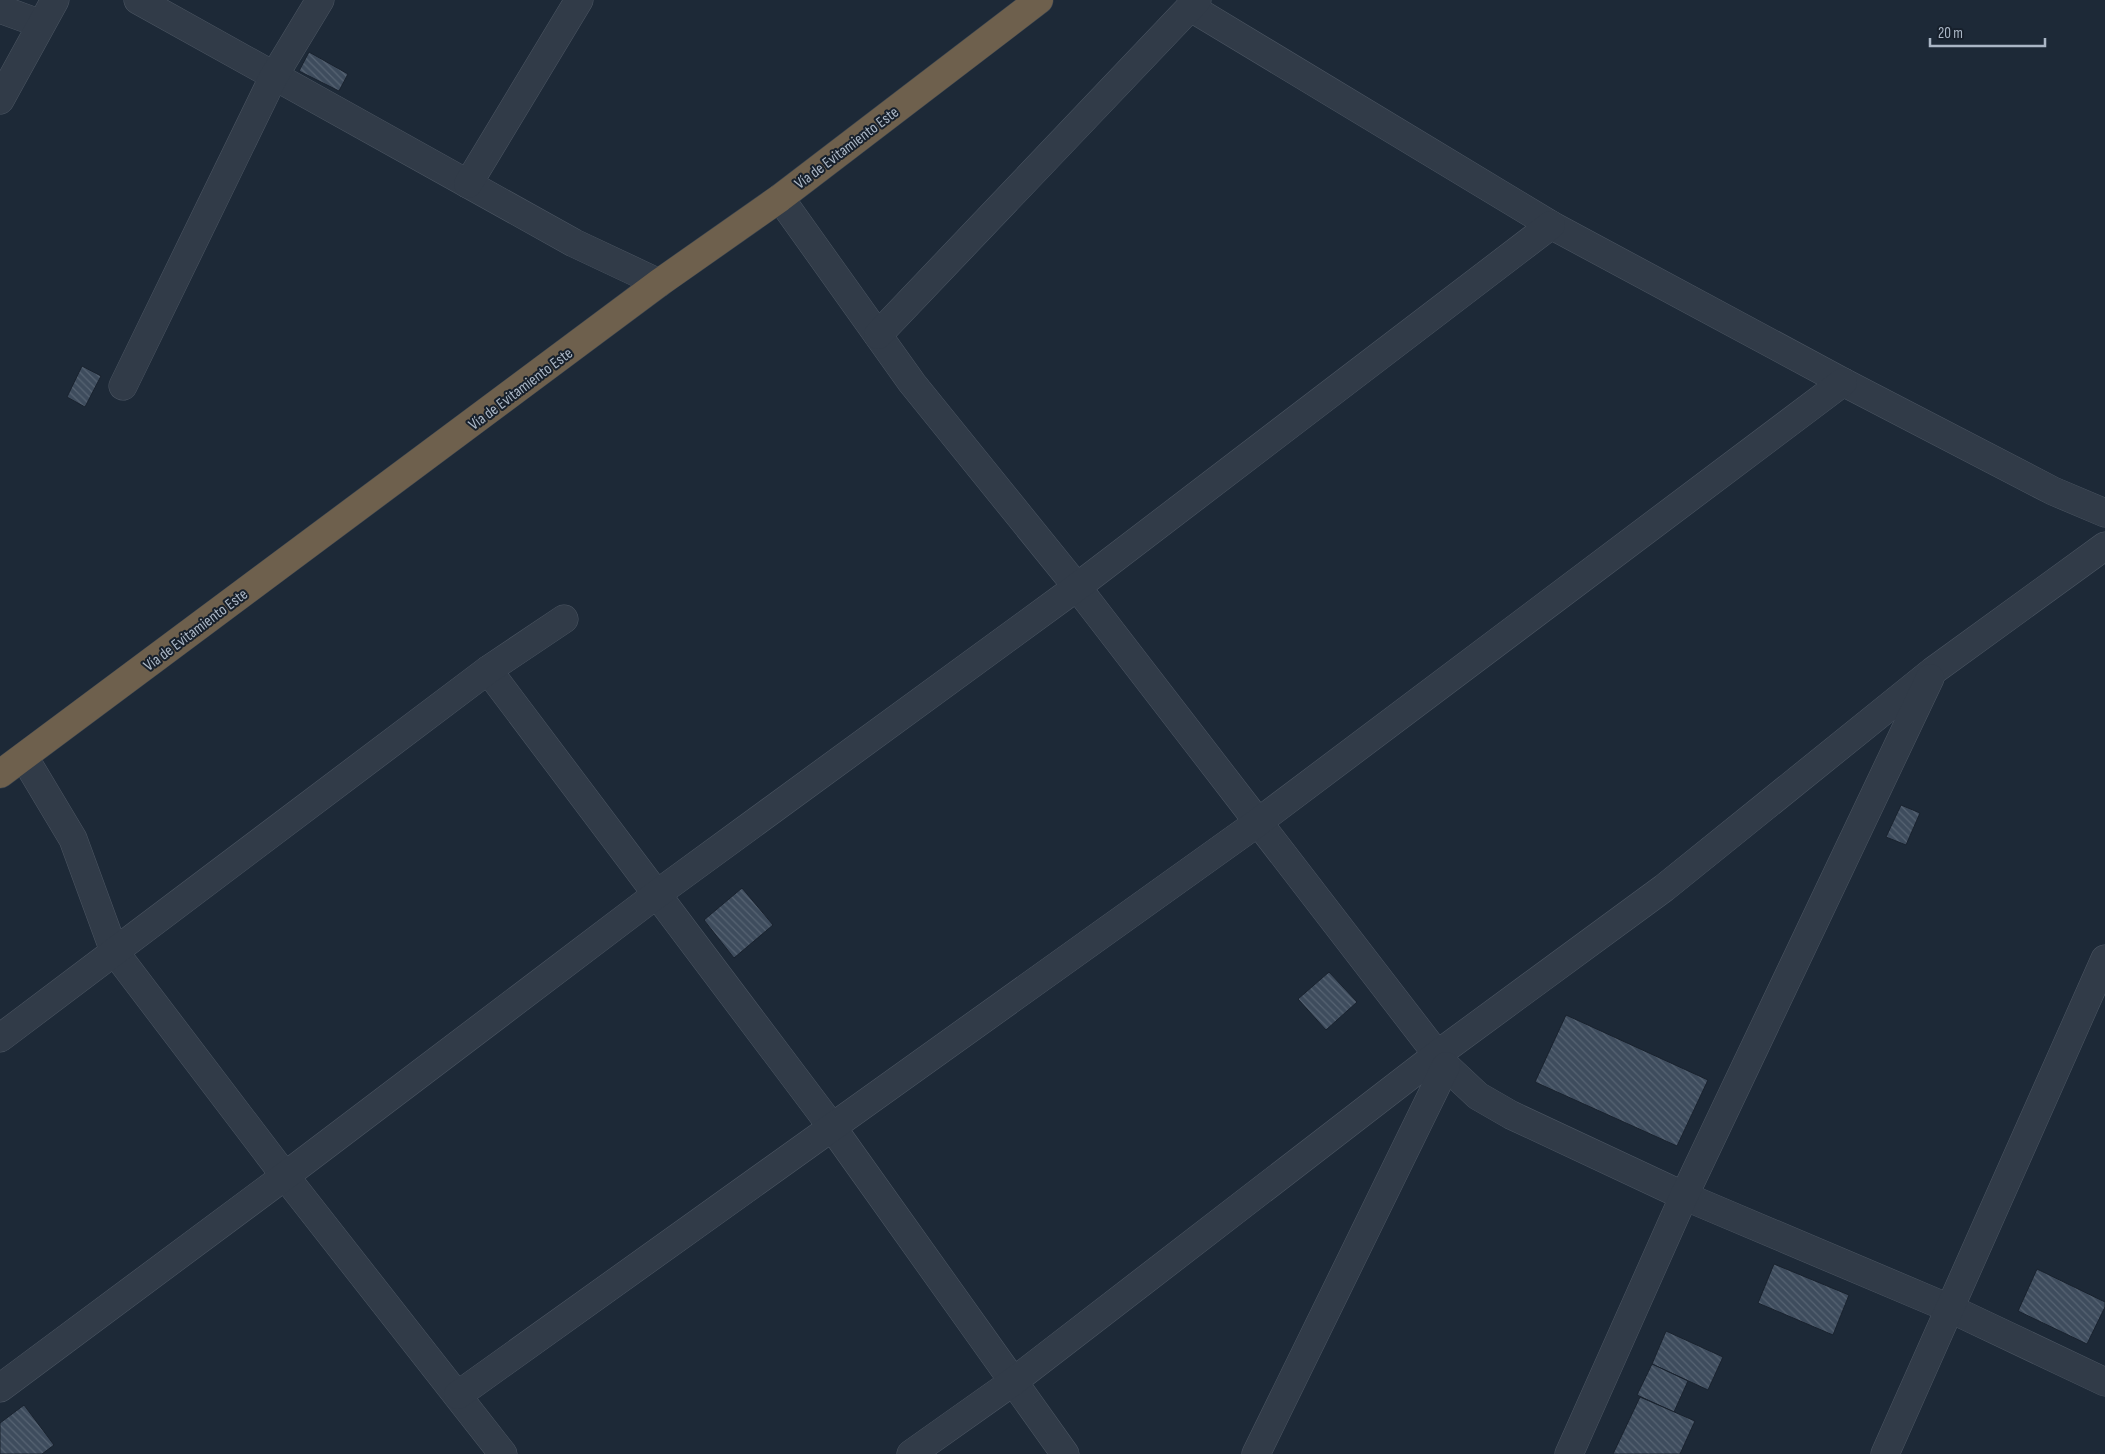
<svg xmlns="http://www.w3.org/2000/svg" width="2105" height="1454" viewBox="0 0 2105 1454" font-family="'Sofia Sans Condensed',sans-serif">
  <style>
    .building { fill: url(#building-back-hatch); stroke: #19222e }
    .lines { fill: none; stroke-linecap: round; stroke-linejoin: round }
    .street-casing { stroke: #4c5663; stroke-width: 29 }
    .highway-casing { stroke: #39434f; stroke-width: 29 }
    .street { stroke: #313b48; stroke-width: 28 }
    .highway { stroke: #6e604d; stroke-width: 28 }
    .labels { text-anchor: middle; stroke-width: 4; stroke-linejoin: round; paint-order: stroke }
    .street-label { font-size: 16px; fill: #aab6c5; stroke: #17202c }
  </style>
  <defs>
    <pattern id="building-back-hatch" width="6" height="6" patternUnits="userSpaceOnUse" patternTransform="scale(1.25)"><rect width="6" height="6" fill="#3e4c5d"/><path d="M-1 5l2 2M0 0l6 6M5-1l2 2" fill="none" stroke="#576473"/></pattern>
  </defs>
  <rect width="100%" height="100%" fill="#1d2937"/>
  <g class="building">
    <path d="M309,52L348,74L339,91L299,71Z"/>
    <path d="M82,366L101,376L85,407L67,397Z"/>
    <path d="M1901,805L1920,813L1906,845L1886,837Z"/>
    <path d="M742,888L773,925L734,958L704,920Z"/>
    <path d="M1329,972L1357,1002L1326,1030L1298,999Z"/>
    <path d="M1566,1015L1708,1080L1677,1146L1535,1082Z"/>
    <path d="M1774,1264L1849,1295L1833,1335L1758,1303Z"/>
    <path d="M2037,1269L2105,1302V1307L2087,1344L2018,1311Z"/>
    <path d="M1666,1331L1723,1357L1708,1390L1652,1364Z"/>
    <path d="M1652,1364L1688,1381L1674,1412L1637,1395Z"/>
    <path d="M1640,1397L1695,1421L1680,1454H1613Z"/>
    <path d="M24,1405L54,1445L42,1454H0V1423Z"/>
  </g>
  <g class="lines">
    <g class="street-casing">
      <g id="street">
        <path d="M138,0L574,243L659,283"/>
        <path d="M1190,7L1551,225L1843,382L2053,491L2105,513"/>
        <path d="M0,9L41,24"/>
        <path d="M0,100L55,0"/>
        <path d="M468,184L579,0"/>
        <path d="M780,198L912,383L1077,587L1446,1066L1478,1096L1511,1115L1684,1196L1951,1309L2105,1382"/>
        <path d="M878,335L1197,0"/>
        <path d="M123,386L274,76L320,0"/>
        <path d="M488,670L832,1127L1065,1454"/>
        <path d="M24,757L73,839L114,951L285,1176L503,1454"/>
        <path d="M0,1038L488,670L564,619"/>
        <path d="M0,1388L285,1176L657,894L1077,587L1551,225"/>
        <path d="M458,1395L1257,823L1843,382"/>
        <path d="M911,1454L1014,1381L1438,1054L1664,888L1933,671L2105,546"/>
        <path d="M1256,1454L1446,1066"/>
        <path d="M1569,1454L1684,1196L1930,678"/>
        <path d="M1885,1454L2105,959"/>
      </g>
    </g>
    <g class="highway-casing">
      <path id="highway" d="M0,774L659,283L780,198L1039,0"/>
    </g>
    <use href="#street" class="street"/>
    <use href="#highway" class="highway"/>
  </g>
  <g class="labels">
    <g class="street-label">
      <text transform="translate(846 147) rotate(-37)" y="6">Vía de Evitamiento Este</text>
      <text transform="translate(520 388) rotate(-37)" y="6">Vía de Evitamiento Este</text>
      <text transform="translate(195 629) rotate(-37)" y="6">Vía de Evitamiento Este</text>
    </g>
  </g>
  <path d="M1930 38v8h115v-8" fill="none" stroke="#aab6c5" stroke-width="2.5"/>
  <text x="1938" y="38" font-size="15" fill="#aab6c5" stroke="#17202c" stroke-width="4" paint-order="stroke">20 m</text>
</svg>
